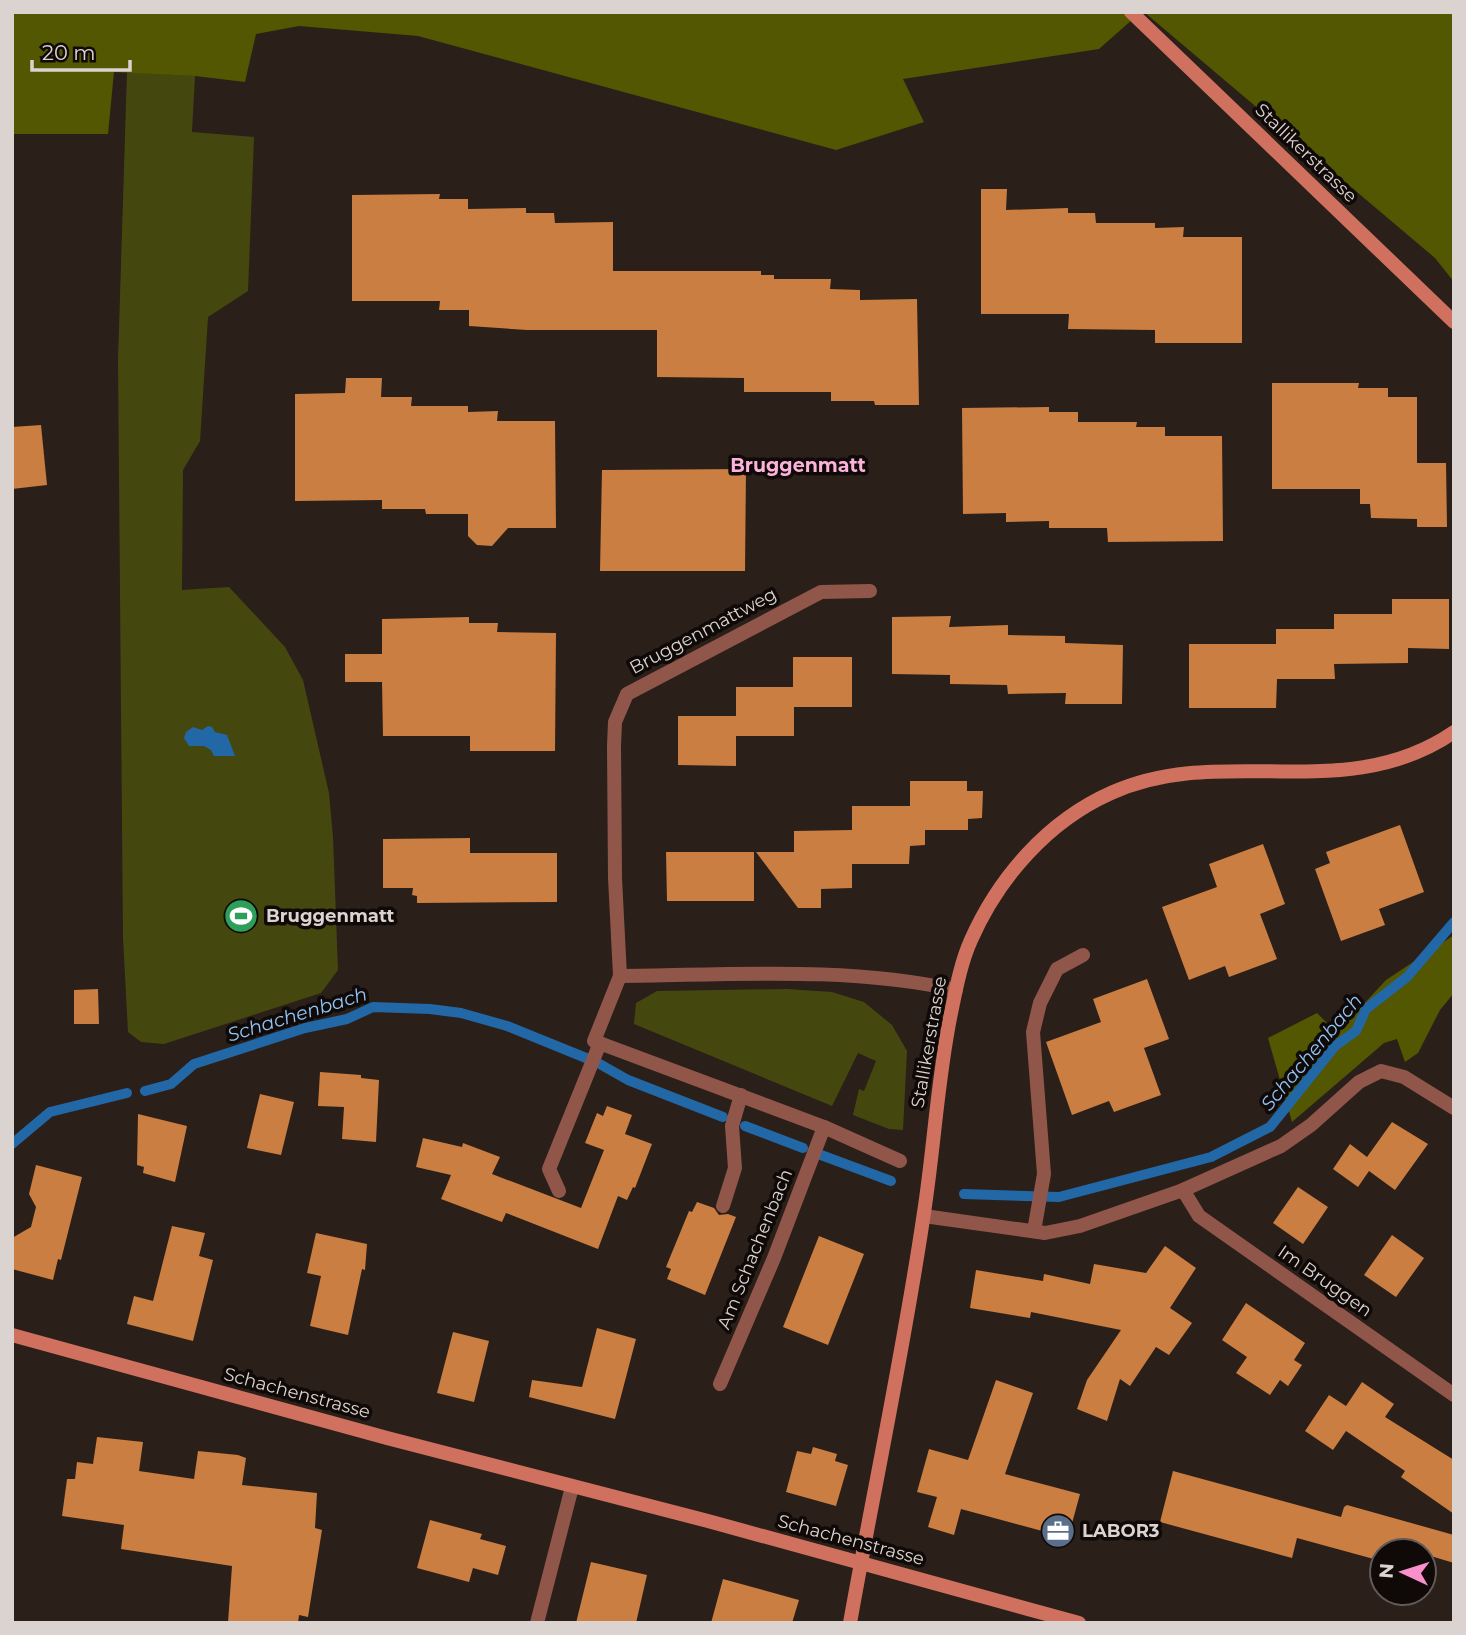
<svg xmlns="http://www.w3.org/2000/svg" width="1466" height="1635" viewBox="0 0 1466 1635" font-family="Montserrat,sans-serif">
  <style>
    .green { fill: #44480f }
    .forest { fill: #535701 }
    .water { fill: #2267a6 }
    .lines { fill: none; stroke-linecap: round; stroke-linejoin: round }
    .stream { stroke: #2267a6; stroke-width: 10 }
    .building { fill: #ca7e41 }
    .lane { stroke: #91564a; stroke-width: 14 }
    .street { stroke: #91564a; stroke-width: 14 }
    .secondary { stroke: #d0715f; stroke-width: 14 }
    .labels { text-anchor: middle; stroke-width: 7; stroke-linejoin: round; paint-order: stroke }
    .street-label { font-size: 18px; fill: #dbd3cf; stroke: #0f0a08 }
    .poi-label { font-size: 18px; font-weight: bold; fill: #dbd3cf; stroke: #0f0a08; text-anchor: start }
    .neighbourhood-label { font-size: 19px; font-weight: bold; fill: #fdb2db; stroke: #0f0a08 }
    .water-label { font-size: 19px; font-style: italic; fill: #92c4f7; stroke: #0f0a08 }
  </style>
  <rect width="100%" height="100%" fill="#2b1f19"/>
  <g class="green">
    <path d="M127,72L195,76L192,132L254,137L248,291L208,317L200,441L183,470L182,590L229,587L285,647L303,680L329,793L333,837L338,970L321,993L164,1044L141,1042L128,1032L123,938L118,360Z"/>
    <path d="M787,989L832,992L864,1002L892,1025L907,1051L903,1130L889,1129L853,1115L859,1089L864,1091L876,1061L858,1053L832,1106L634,1024L636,1003L657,991Z"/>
  </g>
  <g class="forest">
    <path d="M12,12H1141L1099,49L903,79L924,122L836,150L418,36L299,26L256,34L245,82L195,76L114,72L108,134H12Z"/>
    <path d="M1144,12H1454V282L1435,258Z"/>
    <path d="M1454,935V993L1440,1010L1418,1053L1405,1062L1397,1039L1384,1043L1292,1122L1268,1038L1317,1013L1337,1033L1386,980Z"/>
  </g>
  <path class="water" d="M208,726L212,727L215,732L227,735L235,756H214L211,750L204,746H189L184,738L186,732L193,727L202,730Z"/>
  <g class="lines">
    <g class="stream">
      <path d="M598,1063L628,1080L723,1117"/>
      <path d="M145,1091L171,1084L194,1064L305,1028L347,1019L373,1007L430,1009L461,1013L507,1026L586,1058"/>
      <path d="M745,1126L803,1148"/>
      <path d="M12,1144L50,1112L127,1093"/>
      <path d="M821,1155L891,1181"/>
      <path d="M964,1194L1059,1197L1211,1157L1270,1127L1335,1046L1356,1031L1366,1009L1407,977L1454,922"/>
    </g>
  </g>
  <g class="building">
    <path d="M981,189H1007L1006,210L1068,208V213H1095L1096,223H1155V228L1184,227L1183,237H1242V343H1155V330L1068,329L1069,314H981Z"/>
    <path d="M440,194L439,199H468V209L526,208V213H554L555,223L613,222V271H761V275H774V279H831L830,289L860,290V300L917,299L919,405H875L874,401H831V392H744V378L657,377V330H527L469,326V310H439L440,301H352V195Z"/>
    <path d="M346,378H382L381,397H412L411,406H468V412L498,411L497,421H555L556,528H508L492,546L477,545L468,536V514H426L425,509H382V500L295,501V394L345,393Z"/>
    <path d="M1272,383H1359L1358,388H1388V397H1417V463H1446L1447,527H1417V519L1371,518L1370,504H1360V489H1272Z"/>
    <path d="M1049,407V412H1078V422H1137L1136,427H1165V436H1222L1223,541L1108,542L1107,528H1049V521L1006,522V513L963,514L962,408Z"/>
    <path d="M41,425L47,485L12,489V427Z"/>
    <path d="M746,469L745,571H600L602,470Z"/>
    <path d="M1392,599H1449V649L1408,648V663L1334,664L1335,679H1277L1276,708H1189V644H1276V629H1334V614H1392Z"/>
    <path d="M951,616L949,627L1008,625V635L1065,636V643L1123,645L1122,704H1065L1066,693L1008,694L1007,685L950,684V675L892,674V617Z"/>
    <path d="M469,617V623H498L497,632L556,633L555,751H470V736H383L382,682H345V654H382V619Z"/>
    <path d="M793,657H852V707H794V736H736V766L678,765V716H736V687H793Z"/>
    <path d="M910,781H967V791H983L982,818L968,819V830H925V845L910,846L909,864H852V888L821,889V908H798L756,852H794V831L852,830V806H910Z"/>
    <path d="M1400,825L1424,892L1379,909L1385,925L1341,941L1315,869L1330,863L1326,852Z"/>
    <path d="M470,838V853H557V902L417,903V896L412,895L413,888H383V839Z"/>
    <path d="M1263,844L1285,904L1260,914L1277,959L1229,977L1225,966L1189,980L1162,907L1217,887L1209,864Z"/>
    <path d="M666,852H754V901H667Z"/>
    <path d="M1147,979L1169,1039L1144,1048L1161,1095L1114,1112L1109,1101L1072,1115L1046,1042L1101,1022L1093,999Z"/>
    <path d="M98,989L99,1024H74V990Z"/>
    <path d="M320,1072L361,1075V1078L379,1080L376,1142L342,1139L344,1107L318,1106Z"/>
    <path d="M260,1094L294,1102L281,1155L247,1148Z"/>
    <path d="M607,1106L632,1115L625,1134L652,1144L635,1188L633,1187L627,1200L618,1196L598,1249L506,1213L502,1222L441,1199L451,1175L416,1167L423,1138L462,1147L463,1143L500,1157L492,1174L581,1208L604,1150L585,1143L597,1113L603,1116Z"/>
    <path d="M138,1114L187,1126L175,1182L143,1173L144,1167L137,1165Z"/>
    <path d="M1392,1122L1428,1144L1395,1190L1369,1171L1358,1187L1333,1169L1350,1144L1367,1157Z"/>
    <path d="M36,1165L82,1177L61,1260L58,1259L53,1280L12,1269V1238L31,1227L36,1207L29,1194Z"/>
    <path d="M1298,1187L1328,1207L1303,1244L1273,1223Z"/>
    <path d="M697,1202L714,1208L719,1215L728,1214L736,1217L705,1295L667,1279L671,1269L666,1267L689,1211L692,1212Z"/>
    <path d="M172,1226L205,1233L199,1256L213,1260L193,1341L127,1324L134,1296L153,1301Z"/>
    <path d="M316,1233L367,1244L365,1270L362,1269L348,1335L310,1326L321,1276L307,1273Z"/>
    <path d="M1392,1235L1424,1258L1396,1297L1364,1275Z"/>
    <path d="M819,1236L864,1254L828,1345L783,1327Z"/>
    <path d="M1165,1246L1196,1268L1170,1308L1192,1323L1169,1355L1156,1347L1130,1386L1120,1379L1107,1421L1077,1409L1087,1380L1121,1330L1031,1312L1030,1318L970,1308L976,1270L1043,1281L1044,1274L1090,1284L1094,1264L1146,1273Z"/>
    <path d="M1246,1303L1305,1343L1294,1360L1302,1365L1288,1386L1280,1380L1270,1395L1236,1373L1247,1357L1222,1340Z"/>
    <path d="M597,1328L636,1339L615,1419L529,1397L532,1380L582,1387Z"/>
    <path d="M453,1332L489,1341L474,1402L437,1393Z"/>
    <path d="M996,1380L1033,1393L1005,1474L1080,1494L1068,1538L961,1509L954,1535L928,1527L937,1497L917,1492L929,1449L968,1460Z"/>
    <path d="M1362,1382L1394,1404L1385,1417L1454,1460V1514L1401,1477L1405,1471L1346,1431L1333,1450L1305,1431L1329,1395L1346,1406Z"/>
    <path d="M97,1437L143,1442L139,1471L194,1479L198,1451L238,1455L246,1458L242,1485L317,1493L315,1528L322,1530L308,1617L299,1615L298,1623H228L232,1566L121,1549L124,1525L62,1516L67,1479H75L77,1462L93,1464Z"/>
    <path d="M813,1447L837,1454L835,1461L848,1465L836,1506L786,1492L797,1451L811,1454Z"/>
    <path d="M1173,1471L1341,1517L1344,1507L1347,1505L1454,1535V1563L1424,1554V1551H1413L1386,1543L1381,1561L1297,1538L1292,1558L1160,1522Z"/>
    <path d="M430,1520L482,1534L480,1539L506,1546L498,1575L473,1568L469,1582L417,1568Z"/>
    <path d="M591,1562L647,1575L636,1623H576Z"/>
    <path d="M723,1579L799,1600L792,1623H711Z"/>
  </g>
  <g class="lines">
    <g class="lane">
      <path d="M559,1191L549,1169L600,1043"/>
      <path d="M723,1206L735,1168L732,1126L741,1095"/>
      <path d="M1034,1231L1044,1174L1033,1032L1040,1003L1057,969L1083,955"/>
      <path d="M720,1384L774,1258L824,1127"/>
      <path d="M537,1623L572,1487"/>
    </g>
    <g class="street">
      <path d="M870,591L821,592L627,694L615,722L614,746L615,878L620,976C731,975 847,966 956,990"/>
      <path d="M620,976L594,1041L824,1127L900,1161"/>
      <path d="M1183,1190L1199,1216L1454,1395"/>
      <path d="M924,1216L1045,1233L1080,1226L1183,1190L1281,1146L1311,1125L1359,1082L1381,1071L1404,1077L1454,1108"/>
    </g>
    <g class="secondary">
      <path d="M1131,12L1454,322"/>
      <path d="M12,1335L387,1438L708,1521L1079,1623"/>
      <path d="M850,1623C874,1488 903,1354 923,1219C934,1151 937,1081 951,1013C956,989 961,962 971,940C999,877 1048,821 1111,793C1223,742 1345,807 1454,732"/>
    </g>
  </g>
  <defs>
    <g id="stadium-disc" transform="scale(1.75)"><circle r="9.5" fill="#2e9e5b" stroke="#0f0a08"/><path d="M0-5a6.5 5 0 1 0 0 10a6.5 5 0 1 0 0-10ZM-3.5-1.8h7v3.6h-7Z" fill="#fff"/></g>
    <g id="office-disc" transform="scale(1.75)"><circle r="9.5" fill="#5c6f8a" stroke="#0f0a08"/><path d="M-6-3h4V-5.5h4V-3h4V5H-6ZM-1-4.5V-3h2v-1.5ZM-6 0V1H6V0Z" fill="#fff"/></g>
  </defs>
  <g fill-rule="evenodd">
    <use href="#stadium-disc" x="241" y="916"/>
    <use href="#office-disc" x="1058" y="1531"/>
  </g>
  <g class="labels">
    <g class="street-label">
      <text transform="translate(1306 153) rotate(44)" y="6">Stallikerstrasse</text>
      <text transform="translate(703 631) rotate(-28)" y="6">Bruggenmattweg</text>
      <text transform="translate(929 1042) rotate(-80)" y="6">Stallikerstrasse</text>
      <text transform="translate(755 1249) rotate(-68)" y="6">Am Schachenbach</text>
      <text transform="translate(1325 1281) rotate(35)" y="6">Im Bruggen</text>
      <text transform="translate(297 1393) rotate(15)" y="6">Schachenstrasse</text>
      <text transform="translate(851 1540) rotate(15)" y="6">Schachenstrasse</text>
    </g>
    <g class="poi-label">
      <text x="266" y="922">Bruggenmatt</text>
      <text x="1082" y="1537">LABOR3</text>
    </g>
    <g class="neighbourhood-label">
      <text x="798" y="472">Bruggenmatt</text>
    </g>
    <g class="water-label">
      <text transform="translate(297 1014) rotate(-17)" y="7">Schachenbach</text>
      <text transform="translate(1311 1052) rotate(-50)" y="7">Schachenbach</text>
    </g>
  </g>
  <rect width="1466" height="1635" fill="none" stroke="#dbd3cf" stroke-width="28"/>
  <g transform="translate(1403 1572) rotate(274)"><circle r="33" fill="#0f0a08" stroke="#615a58" stroke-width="2"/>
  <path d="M0-5L12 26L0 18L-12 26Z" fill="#f890cb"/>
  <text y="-10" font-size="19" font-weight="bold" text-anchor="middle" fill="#dbd3cf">N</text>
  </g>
  <path d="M32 60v10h98v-10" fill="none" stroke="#dbd3cf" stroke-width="3.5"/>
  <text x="42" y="60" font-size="21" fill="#dbd3cf" stroke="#0f0a08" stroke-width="5" paint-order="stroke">20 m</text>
</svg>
